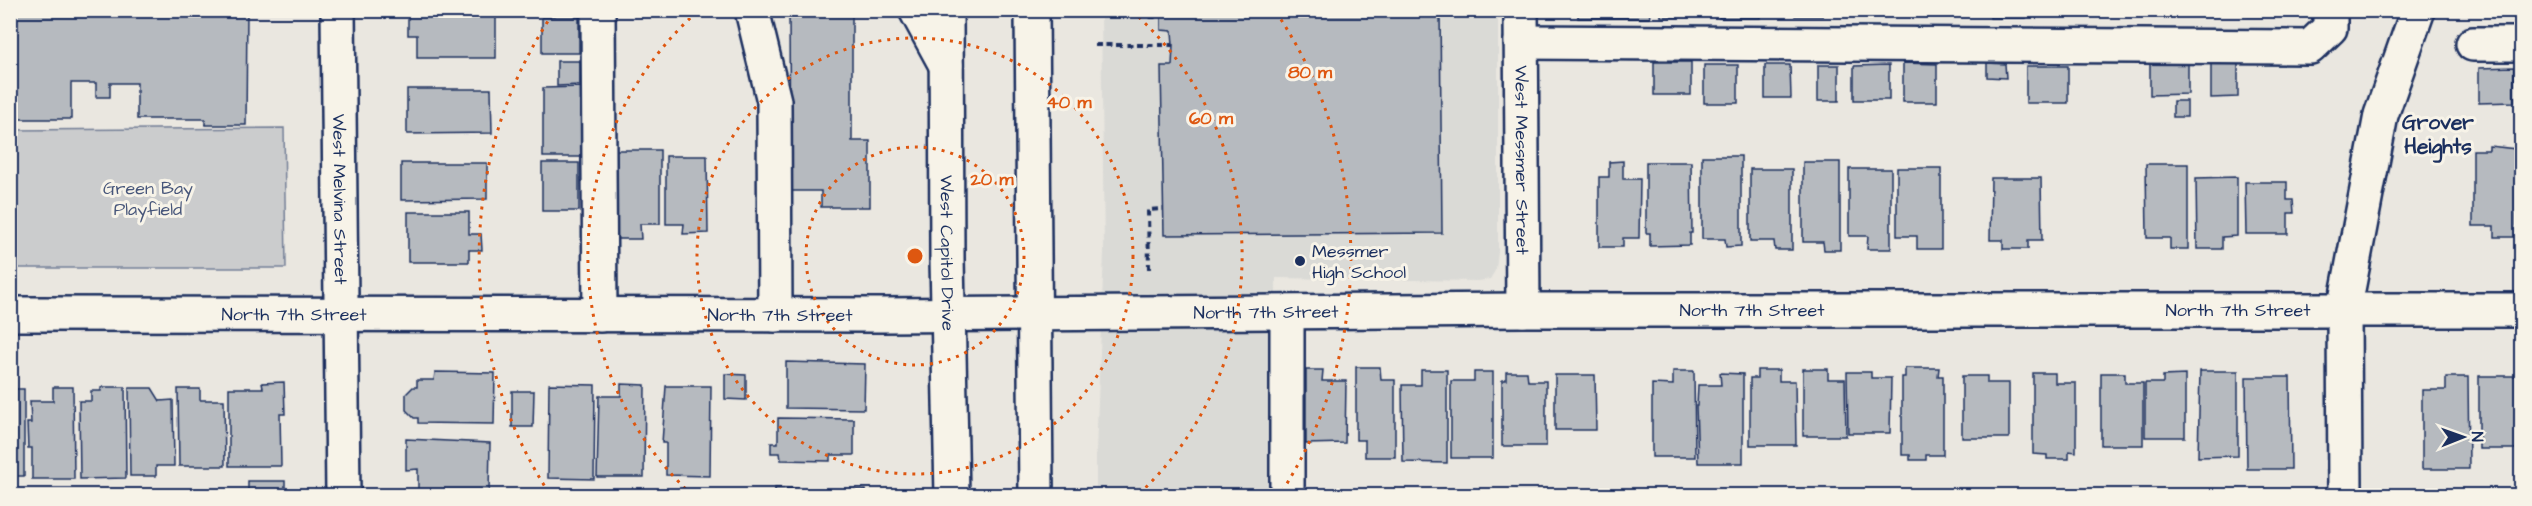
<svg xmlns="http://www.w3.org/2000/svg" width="2532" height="506" viewBox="0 0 2532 506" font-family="'Architects Daughter',sans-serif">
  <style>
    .built { fill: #dadad6 }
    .green { fill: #cbcccd; stroke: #737e96; stroke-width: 1.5 }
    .building { fill: #b6babf; stroke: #1b2f5e; stroke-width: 1.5 }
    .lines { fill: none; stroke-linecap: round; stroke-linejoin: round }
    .minor-casing { stroke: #1b2f5e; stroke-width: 38 }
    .major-casing { stroke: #1b2f5e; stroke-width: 38 }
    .highway-casing { stroke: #1b2f5e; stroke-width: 38 }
    .path { stroke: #1b2f5e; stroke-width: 4; stroke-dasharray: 6 4.5; stroke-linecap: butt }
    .minor { stroke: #f7f3e8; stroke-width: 33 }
    .major { stroke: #f7f3e8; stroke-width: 33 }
    .highway { stroke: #f7f3e8; stroke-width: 33 }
    .ring { fill: none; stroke: #de5710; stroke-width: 3; stroke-dasharray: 3 6 }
    .poi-dot { fill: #1b2f5e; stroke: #f7f3e8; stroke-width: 2 }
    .labels { text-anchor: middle; stroke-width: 6; stroke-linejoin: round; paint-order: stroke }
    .street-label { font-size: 18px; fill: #1b2f5e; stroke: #f7f3e8 }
    .park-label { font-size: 18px; fill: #47567a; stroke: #f7f3e8 }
    .poi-label { font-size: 18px; fill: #1b2f5e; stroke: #f7f3e8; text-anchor: start }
    .quarter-label { font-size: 21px; font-weight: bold; fill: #1b2f5e; stroke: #f7f3e8 }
    .centre { fill: #de5710; stroke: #f7f3e8; stroke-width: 3 }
    .ring-label { font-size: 18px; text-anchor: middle; font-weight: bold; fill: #de5710; stroke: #f7f3e8; stroke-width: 6; stroke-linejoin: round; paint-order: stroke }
  </style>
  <rect width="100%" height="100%" fill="#eae7e0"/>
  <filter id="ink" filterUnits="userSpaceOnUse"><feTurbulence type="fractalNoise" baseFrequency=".0167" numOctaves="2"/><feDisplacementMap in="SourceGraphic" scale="12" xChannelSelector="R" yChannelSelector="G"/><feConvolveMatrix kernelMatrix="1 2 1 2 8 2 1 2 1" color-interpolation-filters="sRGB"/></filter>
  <g filter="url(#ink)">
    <path class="built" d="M1101,11H1498V252L1496,269L1490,279L1479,281L1276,278L1277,495L1096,496V452L1104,252Z"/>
    <path class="green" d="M284,128L286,268H11V130Z"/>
    <g class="building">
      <path d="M10,10H247L246,125H205V119H137V83H110V97H96V83H71V119H10Z"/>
      <path d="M789,10H852V141H870V207H821V191H790Z"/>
      <path d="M1161,10H1440L1442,233L1164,235L1161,66H1172L1173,45L1172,31L1161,30Z"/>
      <path d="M1578,10H1649L1650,18H1578Z"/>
      <rect x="1661" y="10" width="31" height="7"/>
      <rect x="1719" y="10" width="41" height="8"/>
      <rect x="1795" y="10" width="28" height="6"/>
      <rect x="1870" y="10" width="21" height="6"/>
      <path d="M1922,10H1958L1957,15H1922Z"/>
      <rect x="1990" y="10" width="36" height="8"/>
      <path d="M2065,10H2090L2091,15H2065Z"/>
      <rect x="2122" y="10" width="33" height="4"/>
      <rect x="2198" y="10" width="19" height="6"/>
      <rect x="2248" y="10" width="39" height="6"/>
      <path d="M496,14V58H417V35H408V15Z"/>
      <rect x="542" y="17" width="37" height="36"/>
      <path d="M2211,59H2238V97L2211,98Z"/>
      <path d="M557,61H580V85L557,86Z"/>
      <path d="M2150,61L2188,62V94L2150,95Z"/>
      <rect x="1654" y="62" width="37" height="33"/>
      <path d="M1903,63L1937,64V102H1903Z"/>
      <path d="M1987,63L2005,64L2006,78L1987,77Z"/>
      <rect x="1704" y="65" width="34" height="38"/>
      <path d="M1765,65H1790L1791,98H1765Z"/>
      <rect x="1818" y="65" width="21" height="36"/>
      <path d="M1889,65V100H1854V66Z"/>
      <rect x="2026" y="66" width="42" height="37"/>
      <path d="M2514,67V102L2479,103V68Z"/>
      <path d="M582,87V157H543V88Z"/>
      <path d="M407,89H491L492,133L407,134Z"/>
      <rect x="2173" y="101" width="14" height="16"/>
      <path d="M2489,146L2516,149L2517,237H2494V226H2473V150H2489Z"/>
      <path d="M615,150H660V224H640L641,239H616Z"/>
      <path d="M666,156H707L708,233L683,234L684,224H666Z"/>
      <path d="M1702,156H1741V246L1726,247L1725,239H1702Z"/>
      <path d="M1623,161V179H1640L1639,238H1623V247H1599V177H1609V162Z"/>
      <path d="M1646,162H1691L1692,233H1690V245L1650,246V233H1646Z"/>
      <path d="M1803,162H1840V250H1824L1823,242H1803Z"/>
      <path d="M401,163H487V199L401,200Z"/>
      <rect x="542" y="163" width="37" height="48"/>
      <path d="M2146,164H2188V249H2170V238H2147Z"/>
      <path d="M1897,168H1941V249H1917V236H1897Z"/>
      <path d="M1750,169H1792V250H1775L1774,241H1750Z"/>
      <path d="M1849,169H1891V249H1867L1868,236H1849Z"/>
      <path d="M2237,177V236L2222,237V249H2197L2196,178Z"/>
      <path d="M1991,178H2041L2042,240H2028V249H2003V240H1990Z"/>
      <path d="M2245,182H2287V200H2293L2294,213H2288V234H2246Z"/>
      <path d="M408,212H469V234H481L482,250H469V262H408Z"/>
      <path d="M786,362L865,364L864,409L786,408Z"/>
      <path d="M1356,367H1380L1381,380H1395V457H1365V440H1356Z"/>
      <path d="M1905,368H1939L1938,376H1943V455H1926V460H1910V455H1902V377H1905Z"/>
      <path d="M1803,369H1828V379H1845L1846,436H1803Z"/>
      <path d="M1306,370H1323L1322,381H1346L1345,443L1306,444Z"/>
      <path d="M1421,370H1447V463L1403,462L1402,385H1421Z"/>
      <path d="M1757,370H1779V381H1795L1796,445H1750V378H1757Z"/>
      <path d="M1673,371H1694L1695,457H1652V384L1673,385Z"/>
      <path d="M2200,371H2238V456L2198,457Z"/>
      <path d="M435,372L495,373L494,424L418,423V418H414L406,410V394L413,387H417V380H434Z"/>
      <path d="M1474,372H1493V458H1451V381H1474Z"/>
      <path d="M1506,372H1527L1528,381H1546V446H1502V380H1506Z"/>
      <path d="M1847,372H1871V378H1891L1890,433H1848Z"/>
      <path d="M1720,373L1743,374V463H1698L1696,406H1697L1698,385H1721Z"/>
      <path d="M2033,373H2055V383H2076V452L2069,451V459H2047V455L2033,454Z"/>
      <path d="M2101,373H2125V383H2143V445H2101Z"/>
      <path d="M725,374L746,375V400L725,399Z"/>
      <path d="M1555,375H1595L1596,430H1555Z"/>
      <path d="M2185,375V437H2145V383H2163V376Z"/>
      <path d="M1962,376H1987V383H2009V438H1962Z"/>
      <path d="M2479,376H2519L2520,449H2479Z"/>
      <path d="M2246,377H2290L2291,469H2247Z"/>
      <path d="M2446,377H2468L2469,469H2422V390H2446Z"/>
      <path d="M284,382L285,414H280L281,466H229V388H263L262,383Z"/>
      <path d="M549,384L595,385L594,479L548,478Z"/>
      <path d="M621,384L645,385L644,477H597L599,396H621Z"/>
      <path d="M666,386H711L710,476L666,475V443H662Z"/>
      <path d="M53,387H73L74,479H32V448H28L27,423H31L30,401H53Z"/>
      <path d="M101,387H125L126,478L80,479L79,401H91V391H101Z"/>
      <path d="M129,388H152L160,401L173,400L174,466H156V476H130Z"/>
      <rect x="10" y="389" width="14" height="87"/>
      <path d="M178,389H200V400H224L225,466H179Z"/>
      <path d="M512,391H534L533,427H512Z"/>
      <path d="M778,418L854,419V455H830V461L781,460L780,453H771V443H778Z"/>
      <path d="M406,439L490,443L489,492L418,491V469L406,470Z"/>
      <rect x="248" y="481" width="37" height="15"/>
      <path d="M775,488L866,490V496H775Z"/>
    </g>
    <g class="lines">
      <g class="minor-casing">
        <g id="minor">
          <path id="s1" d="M338,10L343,496"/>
          <path d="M598,10L600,315"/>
          <path d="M752,10L774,101L775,315"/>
          <path id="s2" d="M1521,10L1523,310"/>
          <path d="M1521,42L2310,47L2330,28V10"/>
          <path d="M2473,44H2522"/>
          <path d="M2344,311L2345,496"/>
          <path id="s3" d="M10,314L881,315L1523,310H2522"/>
          <path d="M1287,496V313"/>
        </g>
      </g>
      <g class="major-casing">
        <g id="major">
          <path id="s4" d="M946,10L947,259L952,496"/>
          <path d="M1032,10L1036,496"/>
        </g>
      </g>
      <g class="highway-casing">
        <g id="highway">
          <path d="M916,10L946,65"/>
          <path d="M2344,311L2381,115L2418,10"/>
        </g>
      </g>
      <g class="path">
        <path d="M1142,10L1149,17H1161"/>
        <path d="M1095,45H1173"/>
        <path d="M10,140H13L10,226"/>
        <path d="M1149,269L1148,210L1163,209"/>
      </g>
      <use href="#minor" class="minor"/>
      <use href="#major" class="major"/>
      <use href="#highway" class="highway"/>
    </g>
  </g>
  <g class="ring">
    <circle cx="915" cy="256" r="109"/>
    <circle cx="915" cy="256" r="218"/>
    <path d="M692 495A327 327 0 0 1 698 11M1132 11A327 327 0 0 1 1138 495"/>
    <path d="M549 493A436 436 0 0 1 554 12M1276 12A436 436 0 0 1 1281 493"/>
  </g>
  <circle class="poi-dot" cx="1300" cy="261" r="6"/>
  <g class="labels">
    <g class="street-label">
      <text dy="6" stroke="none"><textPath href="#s2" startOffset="150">West Messmer Street</textPath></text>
      <text dy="6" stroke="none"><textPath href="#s1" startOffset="189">West Melvina Street</textPath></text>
      <text dy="6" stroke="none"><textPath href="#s4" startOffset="243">West Capitol Drive</textPath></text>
      <text dy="6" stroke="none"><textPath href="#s3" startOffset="1742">North 7th Street</textPath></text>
      <text dy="6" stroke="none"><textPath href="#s3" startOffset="2228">North 7th Street</textPath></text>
      <text dy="6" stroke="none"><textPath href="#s3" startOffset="1256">North 7th Street</textPath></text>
      <text dy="6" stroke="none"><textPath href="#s3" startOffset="284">North 7th Street</textPath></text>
      <text dy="6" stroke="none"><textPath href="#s3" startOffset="770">North 7th Street</textPath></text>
    </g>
    <g class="park-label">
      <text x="148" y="194">Green Bay<tspan x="148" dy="21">Playfield</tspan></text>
    </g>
    <g class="poi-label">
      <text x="1312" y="257">Messmer<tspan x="1312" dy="21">High School</tspan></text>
    </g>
    <g class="quarter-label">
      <text x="2438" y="129">Grover<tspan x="2438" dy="24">Heights</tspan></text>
    </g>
  </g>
  <circle cx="915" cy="256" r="9" class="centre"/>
  <g class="ring-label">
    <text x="1310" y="78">80 m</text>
    <text x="1069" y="108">40 m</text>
    <text x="1211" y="124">60 m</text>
    <text x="992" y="185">20 m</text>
  </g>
  <rect width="2532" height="506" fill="none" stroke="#f7f3e8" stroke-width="36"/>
  <rect x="18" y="18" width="2496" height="470" fill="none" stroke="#1b2f5e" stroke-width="2" filter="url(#ink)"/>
  <g transform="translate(2463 437) rotate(89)" stroke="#f7f3e8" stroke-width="4.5" paint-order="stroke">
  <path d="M0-4.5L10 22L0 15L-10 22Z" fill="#1b2f5e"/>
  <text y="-9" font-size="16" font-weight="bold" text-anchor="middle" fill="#1b2f5e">N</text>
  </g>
</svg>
